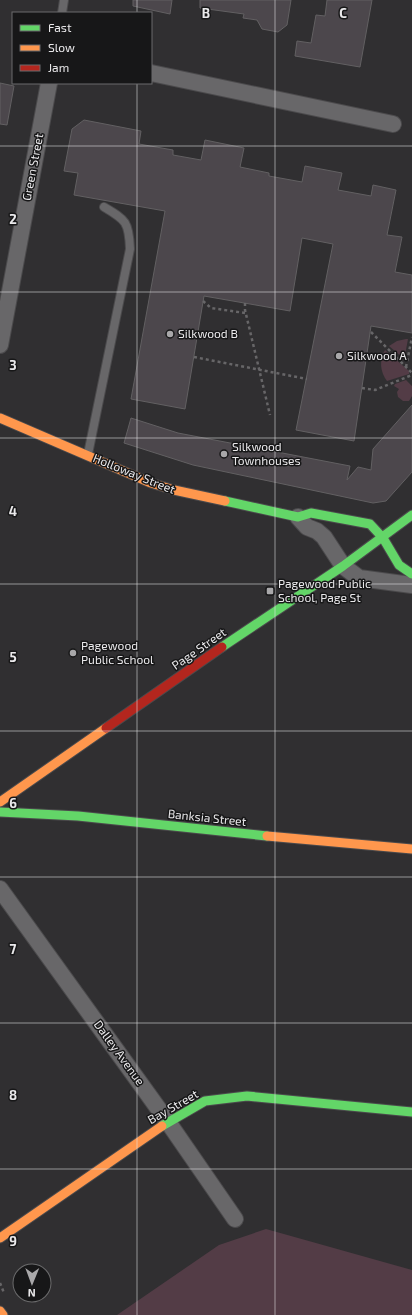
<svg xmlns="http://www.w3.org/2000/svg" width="412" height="1315" viewBox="0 0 412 1315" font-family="'Exo 2',sans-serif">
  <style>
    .green { fill: #533c46 }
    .building { fill: #4c474c; stroke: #626062 }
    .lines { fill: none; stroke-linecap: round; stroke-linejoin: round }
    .lane-casing { stroke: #4b4a4c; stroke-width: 10 }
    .street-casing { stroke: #4b4a4c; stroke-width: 18 }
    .fast-casing { stroke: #4b4a4c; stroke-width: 11 }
    .slow-casing { stroke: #4b4a4c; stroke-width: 11 }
    .jam-casing { stroke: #4b4a4c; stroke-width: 11 }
    .path { stroke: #676668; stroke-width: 2.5; stroke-dasharray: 3 3; stroke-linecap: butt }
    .lane { stroke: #686769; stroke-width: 8 }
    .street { stroke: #686769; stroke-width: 16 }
    .fast { stroke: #63d668; stroke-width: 9 }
    .slow { stroke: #ff974d; stroke-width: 9 }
    .jam { stroke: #b3261e; stroke-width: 9 }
    .grid { fill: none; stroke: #eae9eb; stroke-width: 1; stroke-opacity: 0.55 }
    .poi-dot { fill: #a9a8aa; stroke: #171718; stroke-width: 1.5 }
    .labels { text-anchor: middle; stroke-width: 3; stroke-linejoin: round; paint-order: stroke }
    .street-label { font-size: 12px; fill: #eae9eb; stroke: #171718 }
    .poi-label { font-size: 12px; fill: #eae9eb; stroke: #171718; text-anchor: start }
    .grid-label { font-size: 13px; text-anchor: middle; font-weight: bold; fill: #eae9eb; stroke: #171718; stroke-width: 3; stroke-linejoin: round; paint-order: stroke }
  </style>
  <rect width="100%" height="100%" fill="#302f31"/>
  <g class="green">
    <path d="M406,339H408L405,355L404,357H402L389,346L397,341Z"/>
    <path d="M385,350L409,371V374L387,381C380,372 379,360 385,350Z"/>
    <path d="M406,380L412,386V396L409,401H403L398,397L397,392L399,389L394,386L395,384Z"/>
    <path d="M266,1229L412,1270V1315H117L219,1245Z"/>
  </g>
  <g class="building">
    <path d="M133,0H172L170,14L133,6Z"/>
    <path d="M200,0H291L287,25L278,32L262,29L257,20L243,18L244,14L200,8Z"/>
    <path d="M327,0H372L360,67L295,56L297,41L311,43L316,15L325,16Z"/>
    <path d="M0,83L14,86L7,125L0,124Z"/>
    <path d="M84,120L141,131L139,144L173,150V155L201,160L205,140L244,148L240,167L269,173V176L302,182L305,166L342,173L338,190L371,196L373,185L396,190L387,235L402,237L395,272L412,275V333L371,326L354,441L296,430L333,244L302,238L290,311L204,296L185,409L131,399L165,211L74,195L78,173L64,171L72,129Z"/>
    <path d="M412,405V472L386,501L373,503L193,465L124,443L131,418L178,433L350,466L347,480L358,467L371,470L373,449Z"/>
  </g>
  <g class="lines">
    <g class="lane-casing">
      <g id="lane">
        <path d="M62,13L64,0"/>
        <path d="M88,454L130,249C129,222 126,220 104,207"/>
      </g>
    </g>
    <g class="street-casing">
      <g id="street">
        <path d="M151,73L393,124"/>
        <path d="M0,345L49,83"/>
        <path d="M298,517L307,527L317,531L324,537L343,566L359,578L412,585"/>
        <path d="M0,889L168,1122L235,1219"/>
      </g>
    </g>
    <g class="fast-casing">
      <g id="fast">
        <path d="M225,501L298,517L311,513L370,524L383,538L399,565L412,574"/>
        <path d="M222,647L343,566L412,515"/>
        <path d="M0,812L78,816L267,836"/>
        <path d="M162,1126L205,1101L247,1096L412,1112"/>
      </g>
    </g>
    <g class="slow-casing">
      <g id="slow">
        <path d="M0,418L151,483L174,490L225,501"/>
        <path d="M0,802L106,728"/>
        <path d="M267,836L412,849"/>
        <path d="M0,1238L162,1126"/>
        <path d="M0,1311L3,1315"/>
      </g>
    </g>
    <g class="jam-casing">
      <path id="jam" d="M106,728L222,647"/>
    </g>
    <g class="path">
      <path d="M203,301L211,308L245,313"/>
      <path d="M245,303V310L270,415"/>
      <path d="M371,332L412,373"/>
      <path d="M194,357L307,379"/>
      <path d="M406,367L412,337"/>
      <path d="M362,388L375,390L412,375"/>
      <path d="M0,1283L4,1293"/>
    </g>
    <use href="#lane" class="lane"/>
    <use href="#street" class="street"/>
    <use href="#fast" class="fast"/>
    <use href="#slow" class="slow"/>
    <use href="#jam" class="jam"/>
  </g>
  <path class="grid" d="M137,0V13M275,0V1315M137,83V1315M0,146H412M0,292H412M0,438H412M0,584H412M0,731H412M0,877H412M0,1023H412M0,1169H412"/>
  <g class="poi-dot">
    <circle cx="170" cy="334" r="4"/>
    <circle cx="339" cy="356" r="4"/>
    <circle cx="224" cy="454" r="4"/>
    <rect x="266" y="587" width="8" height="8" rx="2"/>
    <circle cx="73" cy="653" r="4"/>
  </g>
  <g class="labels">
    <g class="street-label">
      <text transform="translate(33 167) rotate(-79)" y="4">Green Street</text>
      <text transform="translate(134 474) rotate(22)" y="4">Holloway Street</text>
      <text transform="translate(199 649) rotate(-35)" y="4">Page Street</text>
      <text transform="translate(207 818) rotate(6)" y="4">Banksia Street</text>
      <text transform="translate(119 1053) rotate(54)" y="4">Dalley Avenue</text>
      <text transform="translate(173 1107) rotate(-30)" y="4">Bay Street</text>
    </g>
    <g class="poi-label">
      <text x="178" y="338">Silkwood B</text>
      <text x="347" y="360">Silkwood A</text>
      <text x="232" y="451">Silkwood<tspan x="232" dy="14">Townhouses</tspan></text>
      <text x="278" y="588">Pagewood Public<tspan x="278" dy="14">School, Page St</tspan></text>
      <text x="81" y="650">Pagewood<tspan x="81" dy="14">Public School</tspan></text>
    </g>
  </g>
  <g class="grid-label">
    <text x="206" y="18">B</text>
    <text x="343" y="18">C</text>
    <text x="13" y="224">2</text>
    <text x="13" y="370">3</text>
    <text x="13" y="516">4</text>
    <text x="13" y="662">5</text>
    <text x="13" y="808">6</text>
    <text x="13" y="954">7</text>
    <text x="13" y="1100">8</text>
    <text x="13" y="1246">9</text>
  </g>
  <rect x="12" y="12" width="140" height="72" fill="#171718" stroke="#6b6b6c"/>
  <rect x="20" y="25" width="20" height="6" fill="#63d668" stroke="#6b6b6c"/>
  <text x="48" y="32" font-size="12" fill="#eae9eb">Fast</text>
  <rect x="20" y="45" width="20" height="6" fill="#ff974d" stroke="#6b6b6c"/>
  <text x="48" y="52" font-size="12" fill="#eae9eb">Slow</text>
  <rect x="20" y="65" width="20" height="6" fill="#b3261e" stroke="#6b6b6c"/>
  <text x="48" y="72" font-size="12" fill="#eae9eb">Jam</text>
  <g transform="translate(32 1283) rotate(181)"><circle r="19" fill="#171718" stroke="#6b6b6c"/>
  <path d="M0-3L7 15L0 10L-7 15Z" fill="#a9a8aa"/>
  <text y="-6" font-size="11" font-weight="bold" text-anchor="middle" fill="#eae9eb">N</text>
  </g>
</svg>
